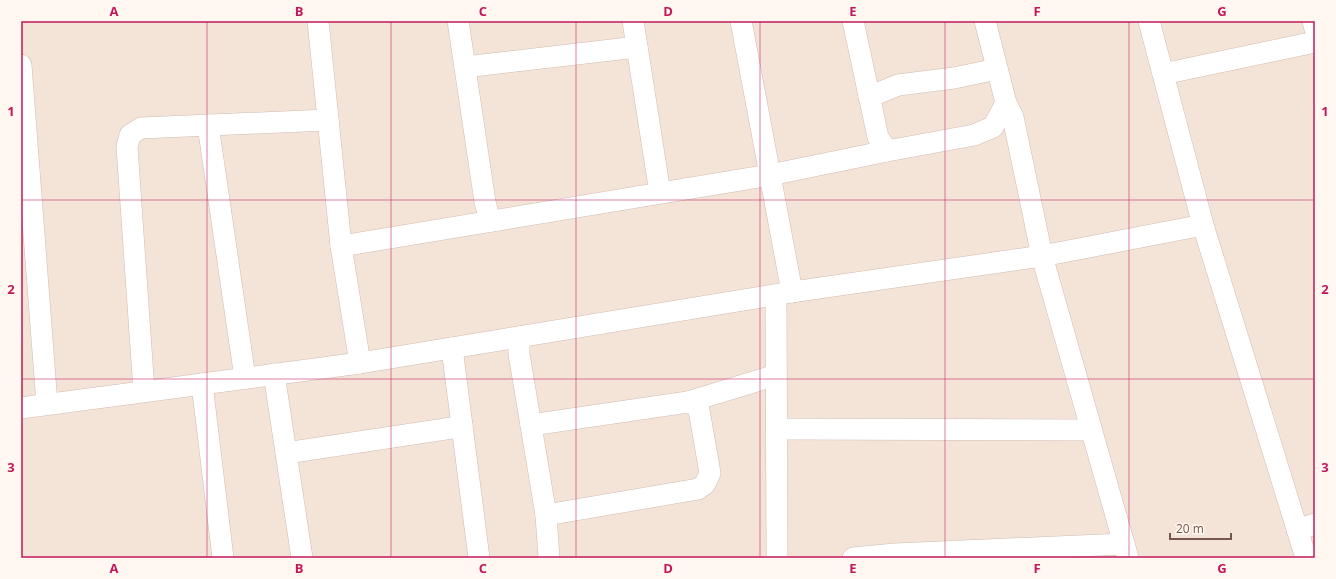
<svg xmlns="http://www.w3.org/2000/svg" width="1336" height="579" viewBox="0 0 1336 579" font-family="'Open Sans',sans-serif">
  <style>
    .residential { fill: #f4e4d8 }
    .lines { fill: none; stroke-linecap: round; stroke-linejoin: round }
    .minor-casing { stroke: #d1bbb1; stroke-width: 22 }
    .minor { stroke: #fff; stroke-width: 21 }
    .grid { fill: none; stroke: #c2185b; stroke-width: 1; stroke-opacity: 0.55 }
    .neatline { fill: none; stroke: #c2185b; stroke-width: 1.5 }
    .grid-label { font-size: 13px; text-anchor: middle; font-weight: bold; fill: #c2185b }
  </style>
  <rect width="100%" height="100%" fill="#fcf3ea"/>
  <rect class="residential" x="21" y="21" width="1294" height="537"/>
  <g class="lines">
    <g class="minor-casing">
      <g id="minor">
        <path d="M318,21L341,246L360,363"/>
        <path d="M458,21L485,202L490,221"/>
        <path d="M633,21L660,193"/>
        <path d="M741,21L792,292"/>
        <path d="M853,21L878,137L887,151L974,135L993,127L1006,103L985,21"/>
        <path d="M1149,21L1203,225L1306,558"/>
        <path d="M1313,21L1315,29"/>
        <path d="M21,65L47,404"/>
        <path d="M465,67L637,47"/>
        <path d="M1163,74L1315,42"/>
        <path d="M869,97L898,85L954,78L997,69"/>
        <path d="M1006,103L1013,117L1042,256L1128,558"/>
        <path d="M208,125L245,378"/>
        <path d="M341,246L770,175L887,151"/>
        <path d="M776,295L777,558"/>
        <path d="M519,337V354L546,515"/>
        <path d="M452,348L479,558"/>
        <path d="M274,374L302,558"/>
        <path d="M202,384L223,558"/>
        <path d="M144,391L127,147L130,135L141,128L328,120"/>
        <path d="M688,402L776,375"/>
        <path d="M21,408L360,363L792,292L1042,256L1203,225"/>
        <path d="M531,425L688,402L695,405L699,410L710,473L705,484L698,489L546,515L549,558"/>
        <path d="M777,429L1091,430"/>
        <path d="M286,453L452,428L462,425"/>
        <path d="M1297,530L1315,524"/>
        <path d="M853,558L895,554L1124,544"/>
      </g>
    </g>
    <use href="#minor" class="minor"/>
  </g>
  <path class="grid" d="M207,21V558M391,21V558M576,21V558M760,21V558M945,21V558M1129,21V558M21,200H1315M21,379H1315"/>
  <rect width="1336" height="579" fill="none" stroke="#fff7f0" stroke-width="44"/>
  <path d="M1170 533v6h61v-6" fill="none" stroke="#77564d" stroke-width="2"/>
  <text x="1176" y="533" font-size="12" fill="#77564d" stroke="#fff7f0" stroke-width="3" paint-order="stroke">20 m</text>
  <rect x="22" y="22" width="1292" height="535" class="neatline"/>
  <g class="grid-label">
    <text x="114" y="16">A</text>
    <text x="299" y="16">B</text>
    <text x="483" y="16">C</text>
    <text x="668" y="16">D</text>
    <text x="853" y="16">E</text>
    <text x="1037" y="16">F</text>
    <text x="1222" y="16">G</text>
    <text x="11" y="116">1</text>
    <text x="1325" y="116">1</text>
    <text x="11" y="294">2</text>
    <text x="1325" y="294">2</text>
    <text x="11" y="472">3</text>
    <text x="1325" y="472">3</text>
    <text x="114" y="573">A</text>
    <text x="299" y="573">B</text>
    <text x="483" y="573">C</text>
    <text x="668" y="573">D</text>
    <text x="853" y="573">E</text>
    <text x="1037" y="573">F</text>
    <text x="1222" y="573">G</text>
  </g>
</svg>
